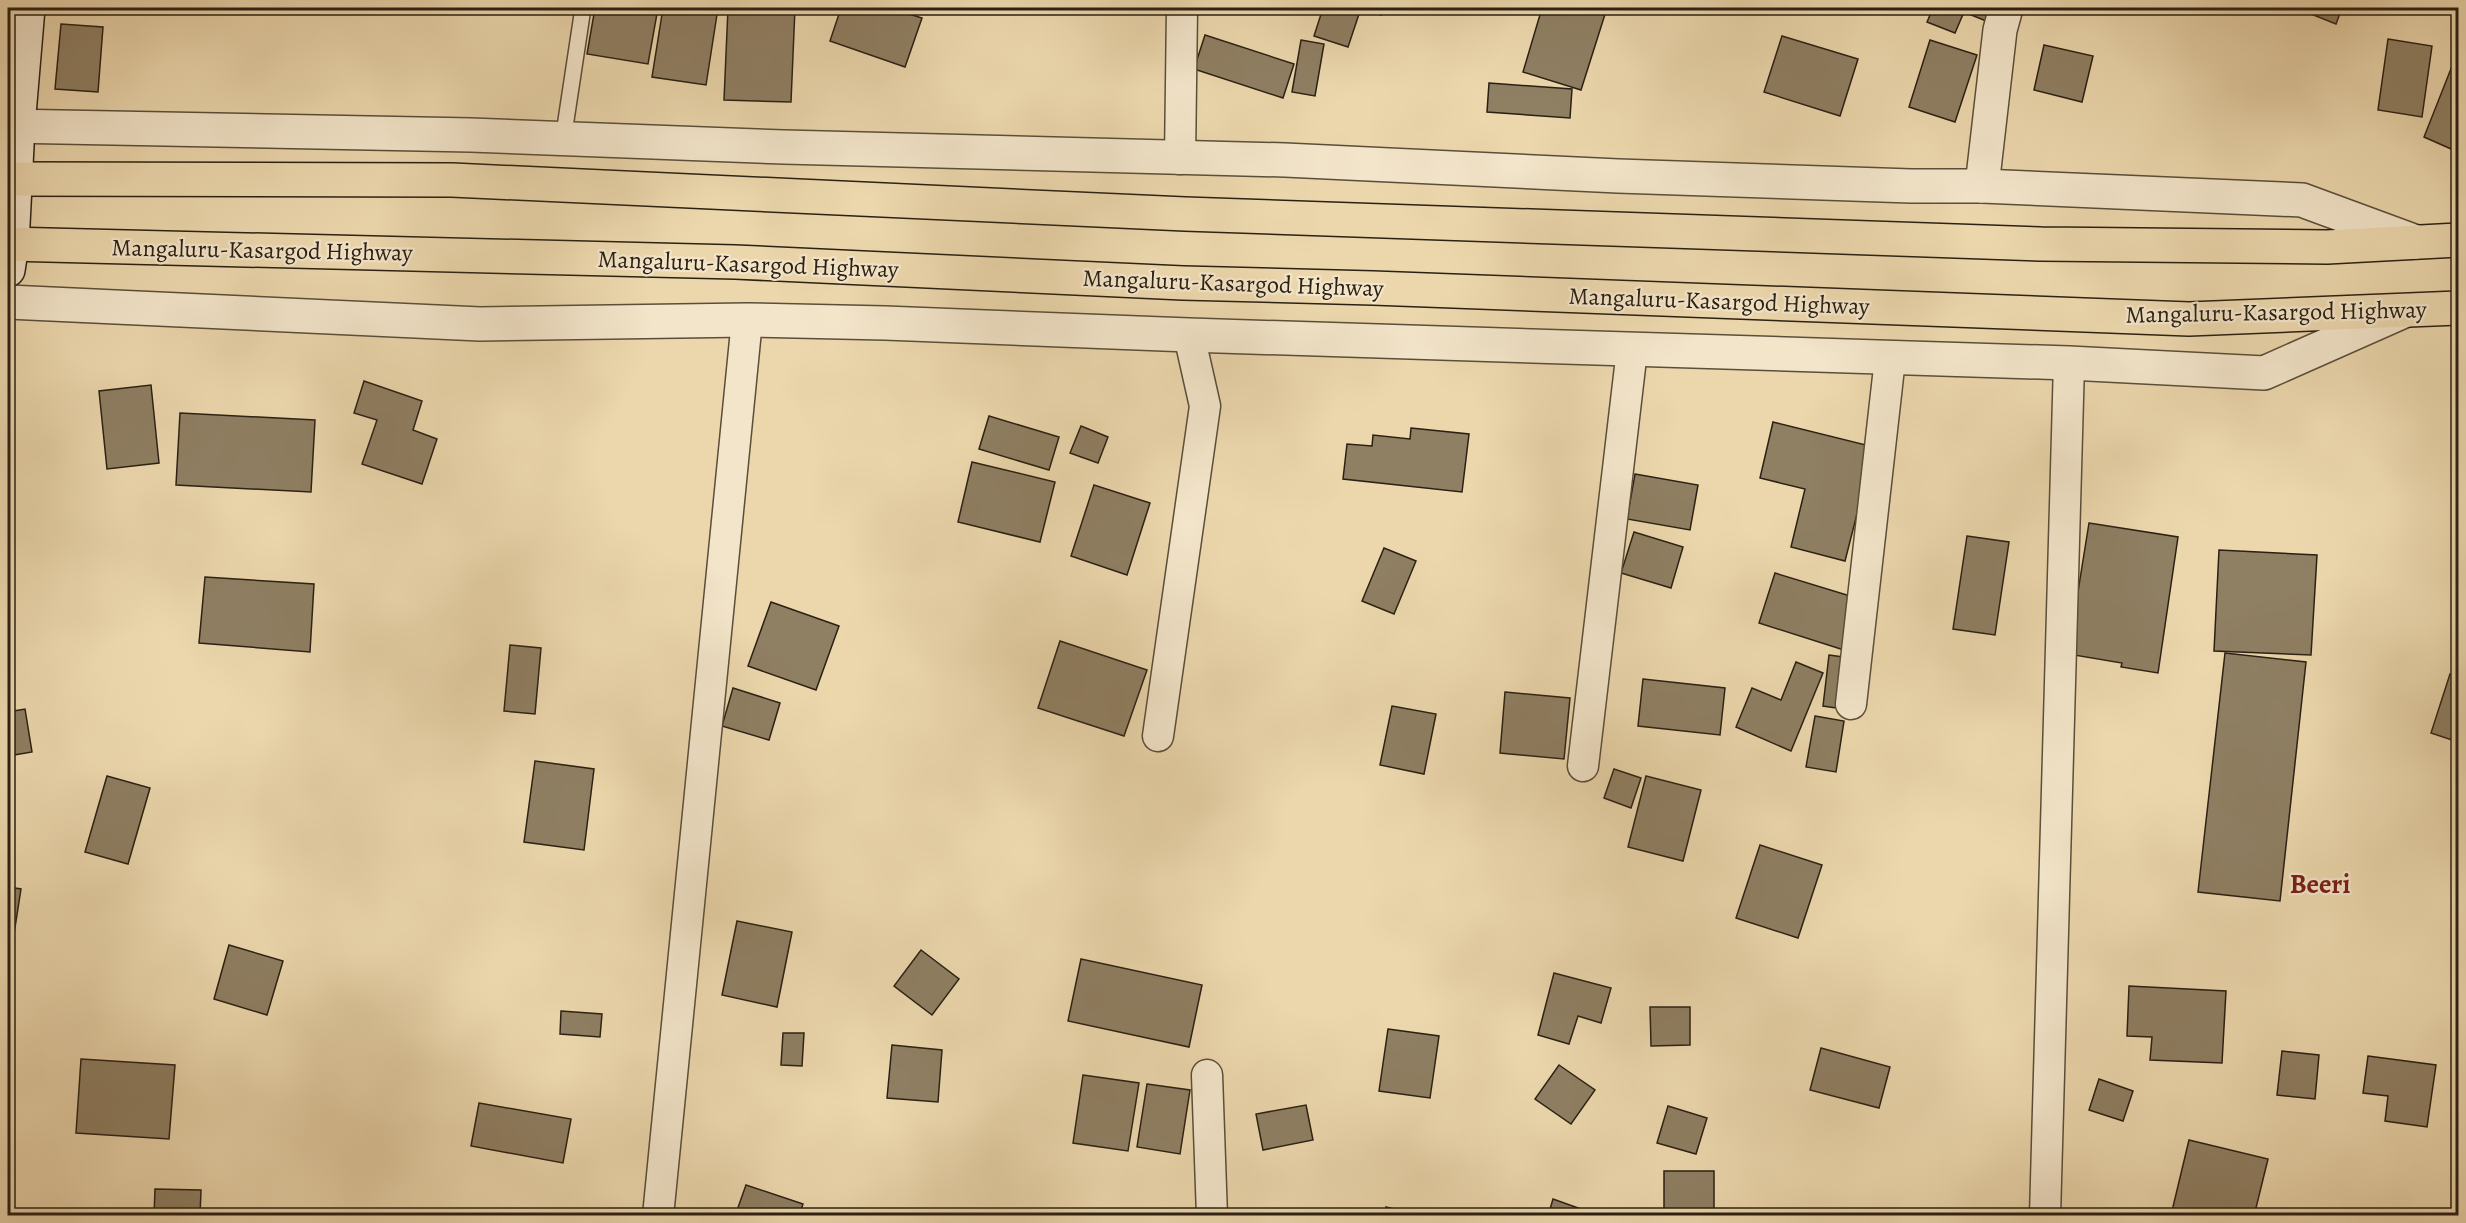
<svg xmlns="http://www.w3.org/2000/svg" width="2466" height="1223" viewBox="0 0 2466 1223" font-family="Alegreya,serif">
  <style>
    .building { fill: #8f7f63; stroke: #2a2013; stroke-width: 1.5 }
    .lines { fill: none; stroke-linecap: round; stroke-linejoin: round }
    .service-casing { stroke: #5a4e3a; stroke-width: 18 }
    .minor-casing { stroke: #5a4e3a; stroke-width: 33 }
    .tertiary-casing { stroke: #5a4e3a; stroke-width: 36 }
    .secondary-casing { stroke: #2a2013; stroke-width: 36 }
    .trunk-casing { stroke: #2a2013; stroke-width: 36 }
    .service { stroke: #f3e5ca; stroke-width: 15 }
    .minor { stroke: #f3e5ca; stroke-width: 30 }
    .tertiary { stroke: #f3e5ca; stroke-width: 33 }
    .secondary { stroke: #f3e5ca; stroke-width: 33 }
    .trunk { stroke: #ecd7ad; stroke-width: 33 }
    .labels { text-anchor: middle; stroke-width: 4.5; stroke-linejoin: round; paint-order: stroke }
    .street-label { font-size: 24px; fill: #2a2013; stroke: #f3e5ca }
    .quarter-label { font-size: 27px; font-weight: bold; fill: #7a1f14; stroke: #f3e5ca }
  </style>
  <rect width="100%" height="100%" fill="#ecd7ad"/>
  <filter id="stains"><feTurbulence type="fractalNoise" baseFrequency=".00333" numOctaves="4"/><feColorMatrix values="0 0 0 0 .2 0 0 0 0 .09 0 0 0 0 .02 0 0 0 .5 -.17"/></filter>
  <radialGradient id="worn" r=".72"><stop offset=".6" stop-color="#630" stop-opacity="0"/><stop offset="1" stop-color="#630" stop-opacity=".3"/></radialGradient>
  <g class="building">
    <path d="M595,8H658L648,64L587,54Z"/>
    <path d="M663,8H718L706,85L652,77Z"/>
    <path d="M728,8H795L791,102L724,100Z"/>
    <path d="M841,8H890L922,18L905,67L830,41Z"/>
    <path d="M1323,8H1384L1381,15L1361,8L1348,47L1314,36Z"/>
    <path d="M1542,8H1607L1581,90L1523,72Z"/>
    <path d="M1933,8H1997L1991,23L1964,12L1955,33L1927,22Z"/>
    <path d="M2296,8H2342L2336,24Z"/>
    <path d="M61,24L103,27L98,92L55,89Z"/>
    <path d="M1205,35L1294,64L1283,98L1194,69Z"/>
    <path d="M1782,36L1858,59L1840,116L1764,92Z"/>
    <path d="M2388,39L2432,46L2422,117L2378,110Z"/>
    <path d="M1301,40L1324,44L1315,96L1292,92Z"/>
    <path d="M1930,40L1977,55L1955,122L1909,107Z"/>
    <path d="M2044,45L2093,56L2082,102L2034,90Z"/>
    <path d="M2458,51V152L2424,137Z"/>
    <path d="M1489,83L1572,89L1570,118L1487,112Z"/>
    <path d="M364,381L422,401L413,430L437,439L422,484L362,464L377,420L354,413Z"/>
    <path d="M151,385L159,463L107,469L99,391Z"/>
    <path d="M180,413L315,420L311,492L176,485Z"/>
    <path d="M989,416L1059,437L1049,470L979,449Z"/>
    <path d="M1773,422L1874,447L1845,561L1791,547L1805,489L1760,478Z"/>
    <path d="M1081,426L1108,437L1098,463L1070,453Z"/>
    <path d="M1411,428L1469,434L1462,492L1343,479L1347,444L1372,446L1373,435L1410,439Z"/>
    <path d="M972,462L1055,482L1040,542L958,522Z"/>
    <path d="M1635,474L1698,485L1690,530L1627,519Z"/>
    <path d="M1094,485L1150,503L1127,575L1071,556Z"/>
    <path d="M2089,523L2178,537L2158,673L2121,667L2122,663L2068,654Z"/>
    <path d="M1634,532L1683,547L1671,588L1621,573Z"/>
    <path d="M1967,536L2009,542L1995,635L1953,629Z"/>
    <path d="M1384,548L1416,561L1394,614L1362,601Z"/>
    <path d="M2219,550L2317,555L2311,655L2214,651Z"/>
    <path d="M1775,573L1860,599L1844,650L1759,623Z"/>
    <path d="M205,577L314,584L310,652L199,643Z"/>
    <path d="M771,602L839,626L816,690L748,666Z"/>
    <path d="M1060,641L1147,670L1124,736L1038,708Z"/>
    <path d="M510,645L541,648L535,714L504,711Z"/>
    <path d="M2225,653L2306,662L2280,901L2198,892Z"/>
    <path d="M1829,655L1850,658L1843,709L1823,706Z"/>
    <path d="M1796,662L1823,673L1791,751L1736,727L1752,688L1781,700Z"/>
    <path d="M2450,674L2458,677V742L2431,733Z"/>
    <path d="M1643,679L1725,688L1720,735L1638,726Z"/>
    <path d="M733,688L780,703L769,740L722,726Z"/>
    <path d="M1505,692L1570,698L1564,759L1500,753Z"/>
    <path d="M1392,706L1436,714L1424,774L1380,765Z"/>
    <path d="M25,709L32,752L8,756V712Z"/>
    <path d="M1815,716L1844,721L1836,772L1806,767Z"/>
    <path d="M535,761L594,769L584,850L524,842Z"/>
    <path d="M1614,769L1641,778L1631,808L1604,798Z"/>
    <path d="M107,776L150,788L128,864L85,852Z"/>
    <path d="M1646,776L1701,790L1683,861L1628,847Z"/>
    <path d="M1760,845L1822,865L1798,938L1736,918Z"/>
    <path d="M8,887L21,889L14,934L8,933Z"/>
    <path d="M737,921L792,932L777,1007L722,995Z"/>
    <path d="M229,945L283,961L267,1015L214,999Z"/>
    <path d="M921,950L959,979L932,1015L894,986Z"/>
    <path d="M1081,959L1202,985L1189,1047L1068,1021Z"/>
    <path d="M1554,973L1611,988L1601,1023L1578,1016L1569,1044L1538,1035Z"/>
    <path d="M2129,986L2226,991L2222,1063L2150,1060L2152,1037L2127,1036Z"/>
    <path d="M1650,1007H1690V1045L1651,1046Z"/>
    <path d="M561,1011L602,1014L600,1037L560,1034Z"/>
    <path d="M1388,1029L1439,1036L1430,1098L1379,1091Z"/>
    <path d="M783,1033H804L802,1066L781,1065Z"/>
    <path d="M892,1045L942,1050L938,1102L887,1098Z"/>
    <path d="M1821,1048L1890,1067L1879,1108L1810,1090Z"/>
    <path d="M2282,1051L2319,1055L2315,1099L2277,1095Z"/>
    <path d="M2368,1056L2436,1065L2427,1127L2385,1121L2388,1096L2363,1093Z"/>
    <path d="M81,1059L175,1065L169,1139L76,1133Z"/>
    <path d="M1559,1065L1595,1090L1571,1124L1535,1099Z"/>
    <path d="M1083,1075L1139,1083L1128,1151L1073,1143Z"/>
    <path d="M2099,1079L2133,1091L2123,1121L2089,1110Z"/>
    <path d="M1147,1084L1190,1090L1180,1154L1137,1147Z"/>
    <path d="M479,1103L571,1119L563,1163L471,1146Z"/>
    <path d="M1306,1105L1313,1140L1263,1150L1256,1114Z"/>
    <path d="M1668,1106L1707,1118L1696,1154L1657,1143Z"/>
    <path d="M2189,1140L2268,1159L2254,1216H2191L2172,1211Z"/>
    <rect x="1664" y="1171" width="50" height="45"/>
    <path d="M746,1185L803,1204L799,1216H735Z"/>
    <path d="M155,1189L201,1190L200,1216H154Z"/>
    <path d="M1553,1199L1581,1209L1579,1216H1548Z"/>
    <path d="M1386,1207L1425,1216H1384Z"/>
  </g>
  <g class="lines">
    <g class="service-casing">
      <path id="service" d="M563,140L583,8"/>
    </g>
    <g class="minor-casing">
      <g id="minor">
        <path d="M1180,159L1182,8"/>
        <path d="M1851,704L1890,359"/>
        <path d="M1158,736L1205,406L1189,335"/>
        <path d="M1583,766L1632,350"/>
        <path d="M1207,1075L1212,1216"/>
        <path d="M658,1216L747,320"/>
        <path d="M2045,1216L2069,363"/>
      </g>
    </g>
    <g class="tertiary-casing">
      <g id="tertiary">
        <path d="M8,126L471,135L784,147L1285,160L1618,176L1911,186H1982L2302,200L2416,242"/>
        <path d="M1982,186L2000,30L2006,8"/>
        <path d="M8,302L480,324L747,320L885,323L1189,335L2069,363L2264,373L2404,311"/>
      </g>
    </g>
    <g class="secondary-casing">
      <path id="secondary" d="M8,270L12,244L18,126L28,8"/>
    </g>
    <g class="trunk-casing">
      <g id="trunk">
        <path d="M8,179L452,180L1185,214L2041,244L2327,247L2458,240"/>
        <path d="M8,244L735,262L1183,283L1373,288L2189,319L2458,308"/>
      </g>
    </g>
    <use href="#service" class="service"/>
    <use href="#minor" class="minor"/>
    <use href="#tertiary" class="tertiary"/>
    <use href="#secondary" class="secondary"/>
    <use href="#trunk" class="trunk"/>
  </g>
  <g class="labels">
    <g class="street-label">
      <text transform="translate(262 250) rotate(1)" y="8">Mangaluru-Kasargod Highway</text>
      <text transform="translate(748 264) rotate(2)" y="8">Mangaluru-Kasargod Highway</text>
      <text transform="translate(1233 283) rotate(2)" y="8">Mangaluru-Kasargod Highway</text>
      <text transform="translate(1719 301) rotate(2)" y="8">Mangaluru-Kasargod Highway</text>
      <text transform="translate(2276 312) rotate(-1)" y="8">Mangaluru-Kasargod Highway</text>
    </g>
    <g class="quarter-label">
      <text x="2320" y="893">Beeri</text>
    </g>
  </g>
  <rect width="2466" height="1223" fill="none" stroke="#ecd7ad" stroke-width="30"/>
  <rect x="9" y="9" width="2448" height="1205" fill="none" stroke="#2a2013" stroke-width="3"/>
  <rect x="15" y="15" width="2436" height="1193" fill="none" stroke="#2a2013" stroke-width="1.5"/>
  <rect width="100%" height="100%" filter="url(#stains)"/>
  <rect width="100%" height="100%" fill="url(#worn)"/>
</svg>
